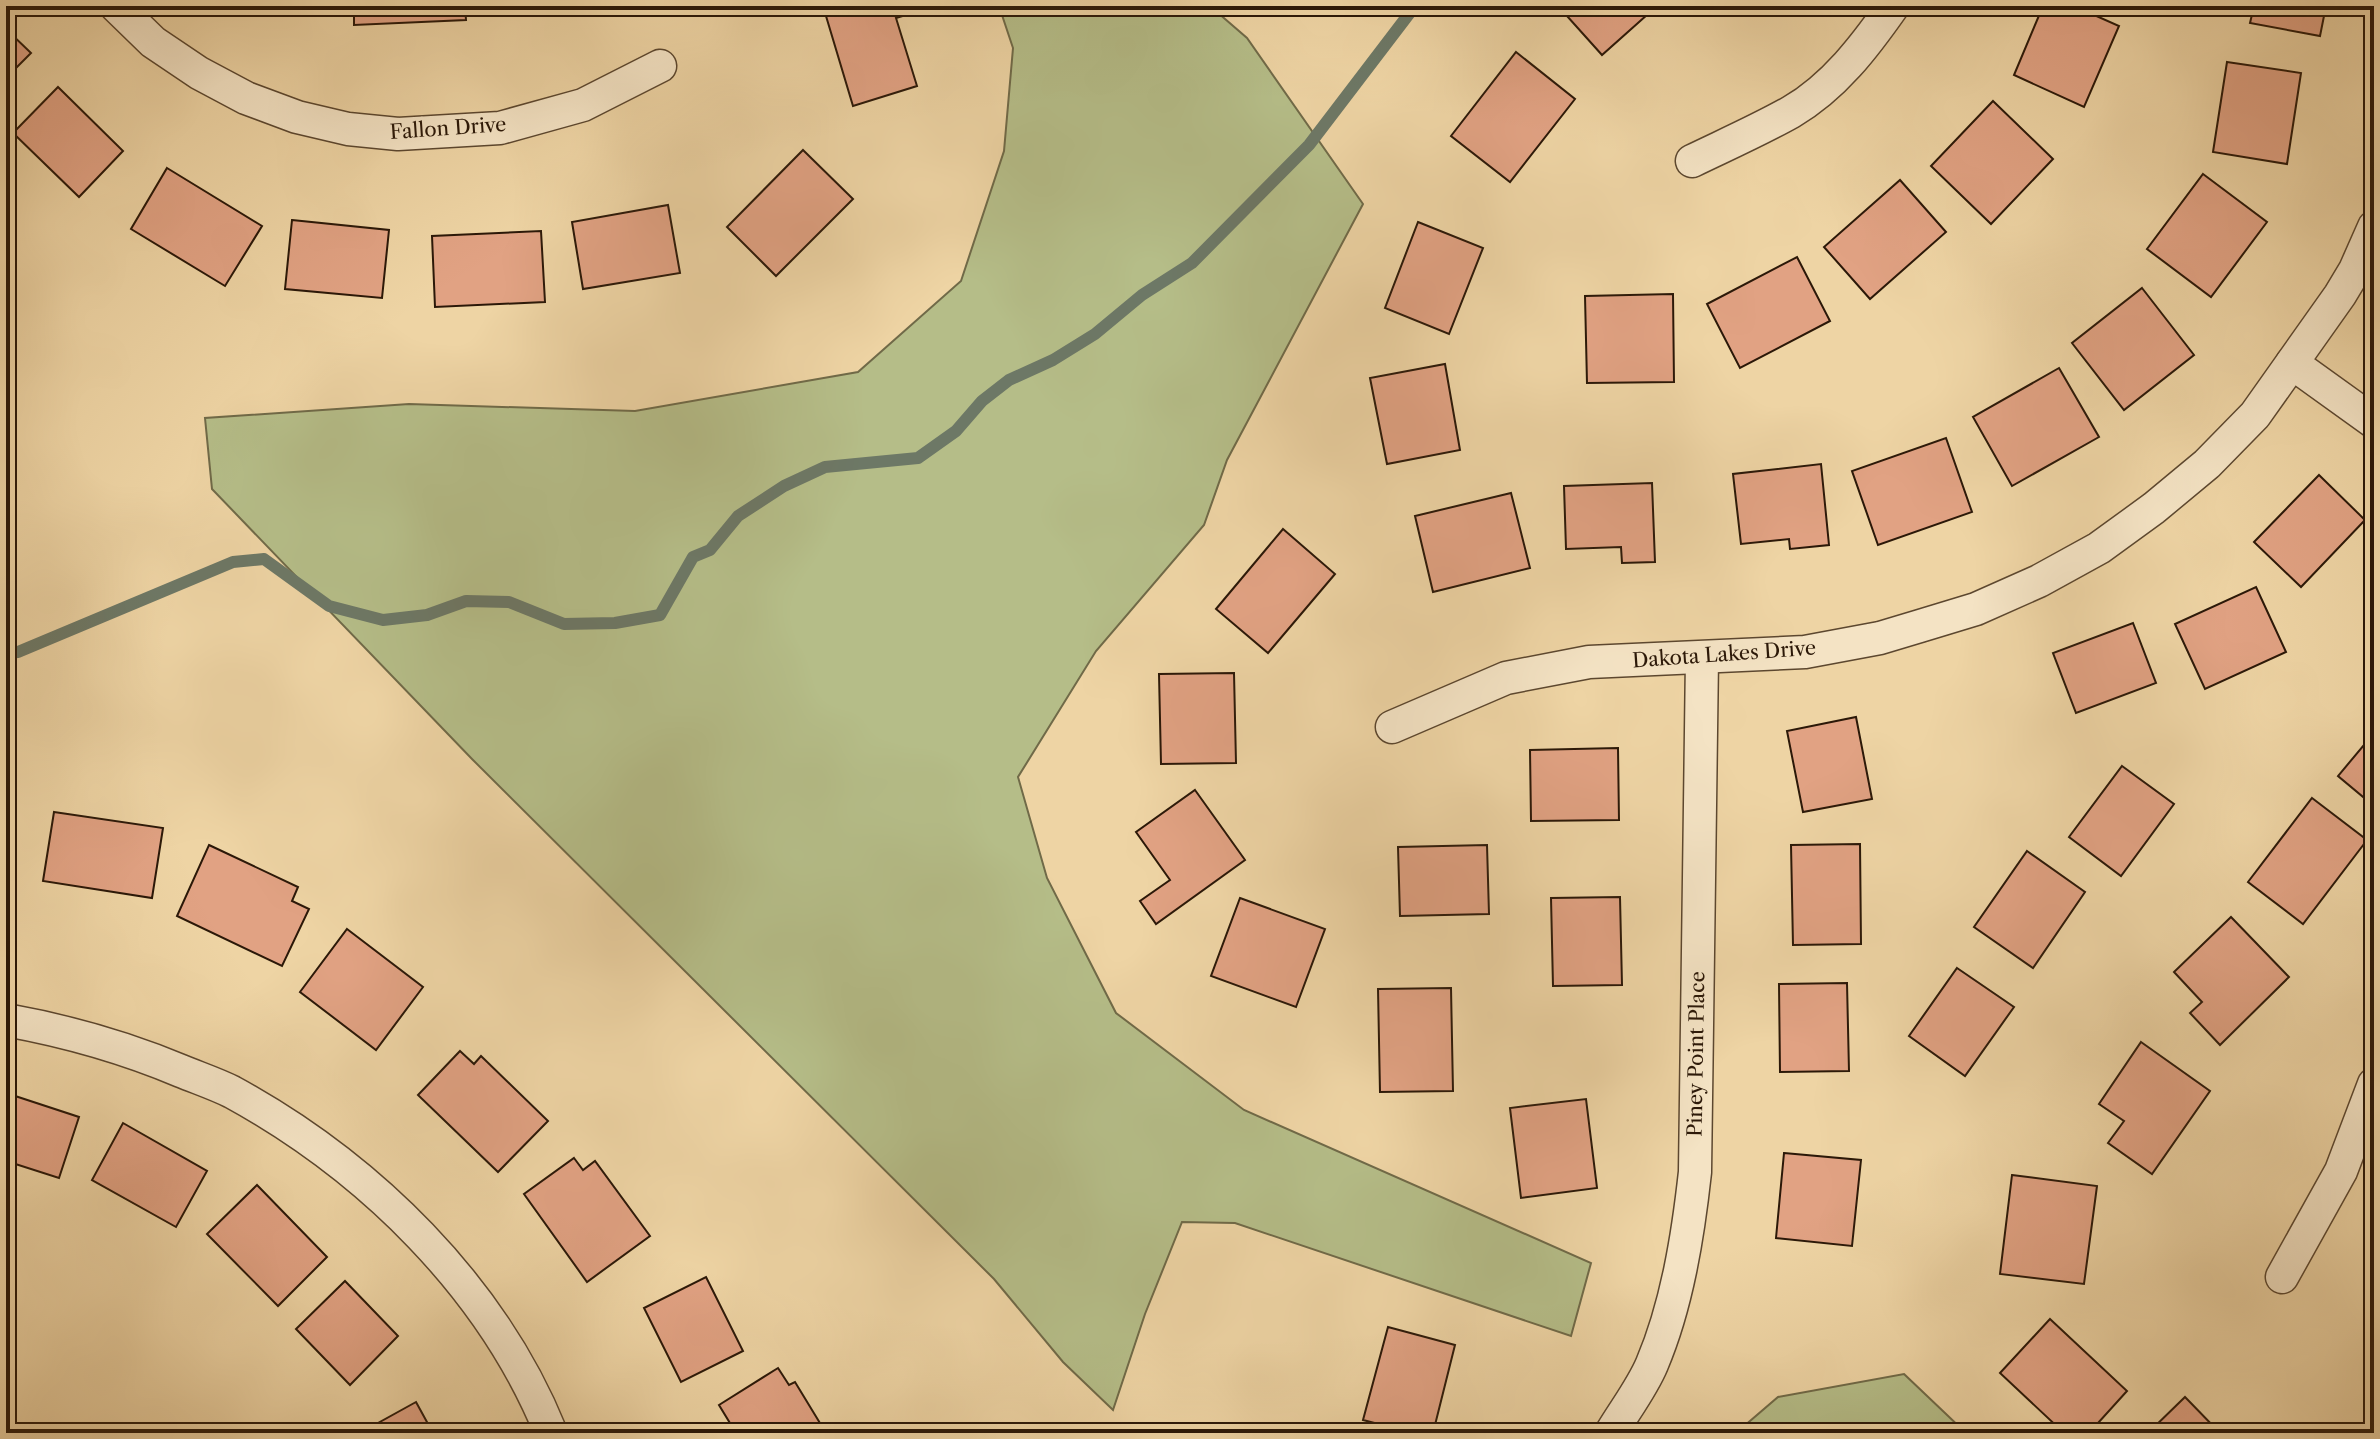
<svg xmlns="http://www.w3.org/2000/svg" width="2380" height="1439" viewBox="0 0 2380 1439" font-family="'Libre Caslon Text',serif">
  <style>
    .green { fill: #b5bd88; stroke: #706a48; stroke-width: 2 }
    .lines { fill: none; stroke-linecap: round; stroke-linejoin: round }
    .stream { stroke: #6d7866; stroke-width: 12 }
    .building { fill: #e1a283; stroke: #2b1808; stroke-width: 2 }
    .minor-casing { stroke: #5c472f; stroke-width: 35 }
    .minor { stroke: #f4e3c4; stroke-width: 32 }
    .labels { text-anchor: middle; stroke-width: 7; stroke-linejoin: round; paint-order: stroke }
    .street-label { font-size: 20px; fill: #2b1808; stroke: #f4e3c4 }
  </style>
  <rect width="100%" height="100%" fill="#eed4a4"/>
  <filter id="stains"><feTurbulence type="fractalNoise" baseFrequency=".0025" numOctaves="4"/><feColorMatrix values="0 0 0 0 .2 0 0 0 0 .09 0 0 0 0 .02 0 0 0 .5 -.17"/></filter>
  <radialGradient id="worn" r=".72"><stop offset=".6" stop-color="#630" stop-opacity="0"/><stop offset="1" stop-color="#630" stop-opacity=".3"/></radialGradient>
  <g class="green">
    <path d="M999,6H1210L1247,38L1363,204L1227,460L1204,525L1096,651L1018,777L1047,878L1116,1013L1244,1110L1591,1263L1571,1336L1235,1223L1182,1222L1145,1314L1113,1410L1063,1362L994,1279L472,759L212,489L205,418L409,404L635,411L858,372L961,281L1004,151L1013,48Z"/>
    <path d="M1904,1374L1966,1433H1736L1778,1397Z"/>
  </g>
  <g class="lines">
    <path class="stream" d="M6,653L18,652L233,562L264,559L329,606L383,620L427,615L466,601L509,602L564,624L615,623L660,615L693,557L710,550L738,516L784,486L825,467L918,458L956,431L982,401L1009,380L1053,360L1095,334L1142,295L1192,263L1309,145L1415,6"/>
  </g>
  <g class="building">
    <path d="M354,6H465L466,20L354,25Z"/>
    <path d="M823,6H921L922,10L896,18L917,86L853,106Z"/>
    <path d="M1558,6H1657L1602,55Z"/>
    <path d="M2043,6H2074L2119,26L2084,107L2014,75Z"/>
    <path d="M2254,6H2326L2320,36L2250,23Z"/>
    <path d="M6,29L31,53L6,78Z"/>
    <path d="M1516,52L1575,99L1510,182L1451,136Z"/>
    <path d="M2227,62L2301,73L2287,164L2213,152Z"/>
    <path d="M58,87L123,151L79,197L13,133Z"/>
    <path d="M1993,101L2053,159L1991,224L1931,166Z"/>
    <path d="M803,150L853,199L776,276L727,227Z"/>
    <path d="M167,168L262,226L225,286L131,229Z"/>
    <path d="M2203,174L2267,222L2211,297L2147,249Z"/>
    <path d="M1900,180L1946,232L1870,299L1824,247Z"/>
    <path d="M668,205L680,273L583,289L572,222Z"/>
    <path d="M292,220L389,230L382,298L285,289Z"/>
    <path d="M1418,222L1483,248L1449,334L1385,308Z"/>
    <path d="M541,231L545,302L435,307L432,236Z"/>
    <path d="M1797,257L1830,321L1740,368L1707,304Z"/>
    <path d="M2142,288L2194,355L2124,410L2072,343Z"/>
    <path d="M1673,294L1674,382L1587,383L1585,296Z"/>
    <path d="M1445,364L1460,450L1387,464L1370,378Z"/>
    <path d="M2059,368L2099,437L2012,486L1973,417Z"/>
    <path d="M1946,438L1972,512L1878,545L1852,471Z"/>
    <path d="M1821,464L1829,545L1790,549L1789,539L1741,544L1733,474Z"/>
    <path d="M2319,475L2365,520L2301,587L2254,542Z"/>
    <path d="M1652,483L1655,562L1622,563L1621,547L1566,549L1564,486Z"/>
    <path d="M1511,493L1530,568L1433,592L1415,516Z"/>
    <path d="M1283,529L1335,574L1268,653L1216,609Z"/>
    <path d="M2256,587L2286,652L2205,689L2175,624Z"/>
    <path d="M2133,623L2156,683L2076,713L2053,653Z"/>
    <path d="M1234,673L1236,763L1161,764L1159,674Z"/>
    <path d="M1856,717L1872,799L1803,812L1787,731Z"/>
    <path d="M2374,733V806L2338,776Z"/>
    <path d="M1618,748L1619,820L1531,821L1530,750Z"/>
    <path d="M2122,766L2174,804L2121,876L2069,837Z"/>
    <path d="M1195,790L1245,860L1156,924L1140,901L1170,880L1136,832Z"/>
    <path d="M2312,798L2367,840L2303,924L2248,882Z"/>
    <path d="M54,812L163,828L152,898L43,881Z"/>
    <path d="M1860,844L1861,944L1793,945L1791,845Z"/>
    <path d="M209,845L298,887L292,901L309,909L282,966L177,916Z"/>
    <path d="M1487,845L1489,914L1400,916L1398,847Z"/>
    <path d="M2027,851L2085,892L2033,968L1974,927Z"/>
    <path d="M1620,897L1622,985L1553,986L1551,898Z"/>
    <path d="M1240,898L1325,929L1296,1007L1211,976Z"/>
    <path d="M2231,917L2289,977L2220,1045L2190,1013L2202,1002L2174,972Z"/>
    <path d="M347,929L423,987L376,1050L300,992Z"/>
    <path d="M1957,968L2014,1007L1965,1076L1909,1036Z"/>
    <path d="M1847,983L1849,1071L1780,1072L1779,984Z"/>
    <path d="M1451,988L1453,1091L1380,1092L1378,989Z"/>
    <path d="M2141,1042L2210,1091L2152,1174L2108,1143L2124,1121L2099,1104Z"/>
    <path d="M460,1051L474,1064L481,1056L548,1121L498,1172L418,1095Z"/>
    <path d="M6,1093L79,1117L59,1178L6,1161Z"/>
    <path d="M1586,1099L1597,1188L1521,1198L1510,1108Z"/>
    <path d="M123,1123L207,1171L176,1227L92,1180Z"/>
    <path d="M1784,1153L1861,1160L1852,1246L1776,1238Z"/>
    <path d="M574,1158L583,1170L595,1161L650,1236L587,1282L524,1194Z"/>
    <path d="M2012,1175L2097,1186L2084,1284L2000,1274Z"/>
    <path d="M257,1185L327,1257L278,1306L207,1234Z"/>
    <path d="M706,1277L743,1351L681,1382L644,1308Z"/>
    <path d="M345,1281L398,1336L350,1385L296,1329Z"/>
    <path d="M2050,1319L2127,1391L2089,1433H2064L2000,1373Z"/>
    <path d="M1388,1327L1455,1345L1433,1433H1413L1363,1420Z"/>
    <path d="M778,1368L789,1385L795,1382L826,1433H736L719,1405Z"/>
    <path d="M2185,1397L2220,1433H2148Z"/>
    <path d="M416,1402L433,1433H360Z"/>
  </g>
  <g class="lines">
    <g class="minor-casing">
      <g id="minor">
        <path d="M116,6L153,42L199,73L246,98L297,117L348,129L398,134L500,128L583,105L660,66"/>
        <path d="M1692,161C1725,145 1759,130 1791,112C1834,87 1865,46 1893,6"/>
        <path d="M2292,363L2374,422"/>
        <path d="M1392,727L1506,678L1589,662L1805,652L1880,638L1920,626L1976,609L2039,581L2099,548L2154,508L2207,464L2255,415L2340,295L2355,270L2374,227"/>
        <path d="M6,1020C67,1031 124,1047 181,1071C198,1078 216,1084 232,1092C369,1167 492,1287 551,1433"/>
        <path d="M2282,1277L2341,1171L2374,1084"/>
        <path d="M1611,1433C1624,1411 1642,1388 1652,1364C1677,1305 1688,1236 1695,1172L1702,658"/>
      </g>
    </g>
    <use href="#minor" class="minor"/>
  </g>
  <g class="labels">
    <g class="street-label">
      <text transform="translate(448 128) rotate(-4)" y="7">Fallon Drive</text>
      <text transform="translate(1724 654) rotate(-4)" y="7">Dakota Lakes Drive</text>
      <text transform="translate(1696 1054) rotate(-89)" y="7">Piney Point Place</text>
    </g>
  </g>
  <rect width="2380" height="1439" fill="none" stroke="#eed4a4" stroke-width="32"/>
  <rect x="8" y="8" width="2364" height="1423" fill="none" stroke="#2b1808" stroke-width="4"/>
  <rect x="16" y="16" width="2348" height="1407" fill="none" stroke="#2b1808" stroke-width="2"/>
  <rect width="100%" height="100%" filter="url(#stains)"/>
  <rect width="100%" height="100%" fill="url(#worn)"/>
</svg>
